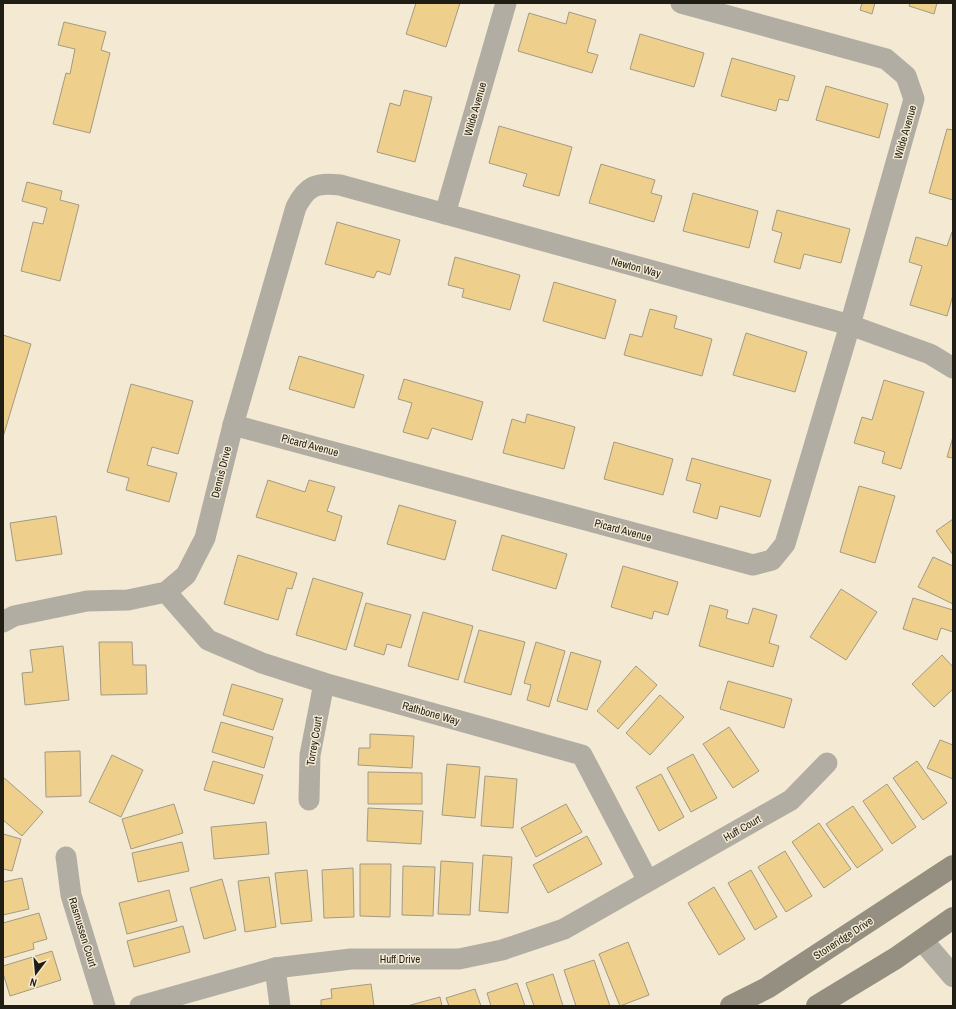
<svg xmlns="http://www.w3.org/2000/svg" width="956" height="1009" viewBox="0 0 956 1009" font-family="'Archivo Narrow',sans-serif">
  <style>
    .building { fill: #eed08c; stroke: #a39a84 }
    .lines { fill: none; stroke-linecap: round; stroke-linejoin: round }
    .minor { stroke: #b1ada3; stroke-width: 21 }
    .tertiary { stroke: #b1ada3; stroke-width: 22 }
    .secondary { stroke: #958f81; stroke-width: 22 }
    .labels { text-anchor: middle; stroke-width: 3; stroke-linejoin: round; paint-order: stroke }
    .street-label { font-size: 11px; fill: #201d14; stroke: #f4ead3 }
  </style>
  <rect width="100%" height="100%" fill="#f4ead3"/>
  <g class="building">
    <path d="M416,3H460L446,47L406,34Z"/>
    <path d="M862,3H875L872,14L860,10Z"/>
    <path d="M910,3H937L934,14L909,6Z"/>
    <path d="M569,12L596,20L587,52L598,55L592,73L518,51L529,13L566,24Z"/>
    <path d="M64,22L106,32L101,50L110,53L90,133L53,124L66,73L70,74L75,49L58,45Z"/>
    <path d="M640,34L704,53L694,87L630,69Z"/>
    <path d="M732,58L795,76L788,101L779,99L776,111L721,96Z"/>
    <path d="M826,86L888,104L879,138L816,120Z"/>
    <path d="M404,90L432,97L415,162L377,152L390,103L400,106Z"/>
    <path d="M499,126L572,147L559,196L523,186L527,174L489,163Z"/>
    <path d="M947,129L953,130V200L929,193Z"/>
    <path d="M601,164L655,180L651,193L662,196L654,222L589,203Z"/>
    <path d="M27,182L62,191L60,200L79,205L60,281L21,271L33,222L43,224L47,208L22,201Z"/>
    <path d="M693,193L758,211L749,248L683,231Z"/>
    <path d="M777,210L850,229L841,263L804,254L800,269L774,262L782,233L772,230Z"/>
    <path d="M337,222L400,240L390,275L377,271L374,278L325,264Z"/>
    <path d="M952,232L953,233V295L947,316L910,305L922,266L909,262L916,237L947,246Z"/>
    <path d="M455,257L520,275L510,310L462,297L464,289L448,285Z"/>
    <path d="M554,282L616,300L605,339L543,321Z"/>
    <path d="M650,309L677,316L674,328L712,339L702,376L624,355L630,334L642,337Z"/>
    <path d="M746,333L807,352L795,392L733,375Z"/>
    <path d="M3,335L31,344L3,437Z"/>
    <path d="M299,356L364,375L354,408L289,389Z"/>
    <path d="M404,379L483,402L472,440L432,428L428,439L403,432L412,403L398,399Z"/>
    <path d="M884,380L924,392L901,469L882,463L885,452L854,443L862,417L872,420Z"/>
    <path d="M131,384L193,401L178,454L152,447L147,465L177,473L169,502L126,490L129,478L107,472Z"/>
    <path d="M527,414L575,427L564,469L503,453L512,419L525,423Z"/>
    <path d="M953,437V458L947,457Z"/>
    <path d="M614,442L673,459L663,495L604,479Z"/>
    <path d="M692,458L771,480L760,517L720,506L717,519L693,512L701,484L686,480Z"/>
    <path d="M268,480L305,492L309,480L335,487L327,511L342,516L335,541L256,517Z"/>
    <path d="M859,486L895,496L875,563L840,552Z"/>
    <path d="M399,505L456,521L445,560L387,544Z"/>
    <path d="M56,516L62,554L16,561L10,523Z"/>
    <path d="M953,519V555L936,531Z"/>
    <path d="M502,535L567,554L556,589L492,570Z"/>
    <path d="M238,555L297,573L292,589L287,588L278,620L224,604Z"/>
    <path d="M933,557L953,566V604L918,587Z"/>
    <path d="M623,566L678,582L668,615L654,611L652,619L611,607Z"/>
    <path d="M313,578L363,593L346,650L296,635Z"/>
    <path d="M841,589L877,612L846,660L810,637Z"/>
    <path d="M913,598L953,610V632L941,628L937,640L903,629Z"/>
    <path d="M366,603L411,615L401,648L387,644L384,655L354,646Z"/>
    <path d="M710,605L728,610L726,618L748,624L753,608L777,615L769,643L779,646L773,667L699,646Z"/>
    <path d="M423,612L473,626L458,680L408,666Z"/>
    <path d="M479,630L525,642L511,695L464,682Z"/>
    <path d="M99,642H132L133,665H146L147,694L101,695Z"/>
    <path d="M536,642L565,651L549,707L527,700L531,685L524,683Z"/>
    <path d="M63,646L69,700L25,705L22,673L33,672L30,650Z"/>
    <path d="M571,652L601,661L587,710L557,701Z"/>
    <path d="M942,655L953,667V689L934,707L912,684Z"/>
    <path d="M636,666L657,685L618,729L597,711Z"/>
    <path d="M728,681L792,699L784,728L720,709Z"/>
    <path d="M232,684L283,699L273,730L223,715Z"/>
    <path d="M660,695L684,717L650,755L626,733Z"/>
    <path d="M221,722L273,737L264,768L212,752Z"/>
    <path d="M729,727L759,771L733,788L703,744Z"/>
    <path d="M370,734L414,736L412,768L358,765L359,748H370Z"/>
    <path d="M940,740L953,745V779L927,768Z"/>
    <path d="M80,751L81,796L46,797L45,752Z"/>
    <path d="M693,754L717,798L691,812L667,768Z"/>
    <path d="M112,755L143,770L121,817L89,802Z"/>
    <path d="M213,761L263,775L254,804L204,790Z"/>
    <path d="M917,761L947,803L923,820L893,778Z"/>
    <path d="M447,764L480,767L475,818L442,815Z"/>
    <path d="M368,772L422,773V804H368Z"/>
    <path d="M661,774L684,817L659,831L636,787Z"/>
    <path d="M485,776L517,779L513,828L481,826Z"/>
    <path d="M3,777L43,812L22,836L3,820Z"/>
    <path d="M887,784L916,827L892,844L863,801Z"/>
    <path d="M174,804L183,833L131,849L122,819Z"/>
    <path d="M566,804L582,832L536,857L521,828Z"/>
    <path d="M853,806L883,850L857,868L826,824Z"/>
    <path d="M368,808L423,811L421,844L367,841Z"/>
    <path d="M266,822L269,854L214,859L211,827Z"/>
    <path d="M819,823L851,869L824,888L792,842Z"/>
    <path d="M3,834L21,839L12,871L3,869Z"/>
    <path d="M587,836L602,864L548,893L533,865Z"/>
    <path d="M182,842L189,871L138,882L132,853Z"/>
    <path d="M785,851L812,896L786,912L758,867Z"/>
    <path d="M483,855L512,857L508,913L479,911Z"/>
    <path d="M441,861L473,863L470,915L438,914Z"/>
    <path d="M360,864H391L390,917L360,916Z"/>
    <path d="M403,866L435,867L433,916L402,915Z"/>
    <path d="M353,868L354,917L324,918L322,870Z"/>
    <path d="M307,870L312,921L281,924L275,873Z"/>
    <path d="M751,870L777,917L755,930L728,883Z"/>
    <path d="M269,877L276,927L245,932L238,881Z"/>
    <path d="M22,878L29,909L3,915V882Z"/>
    <path d="M222,879L236,930L204,939L190,888Z"/>
    <path d="M714,887L745,939L719,955L688,903Z"/>
    <path d="M169,890L177,921L127,934L119,903Z"/>
    <path d="M39,913L47,939L33,943L34,949L3,958V923Z"/>
    <path d="M183,926L190,952L134,967L127,941Z"/>
    <path d="M628,942L649,995L620,1006L599,954Z"/>
    <path d="M52,951L61,980L10,996L3,973V966Z"/>
    <path d="M594,960L610,1006H576L564,970Z"/>
    <path d="M553,974L563,1006H534L526,983Z"/>
    <path d="M517,983L525,1006H491L487,993Z"/>
    <path d="M371,984L374,1006H321V1000L332,998L331,989Z"/>
    <path d="M475,989L481,1006H449L446,998Z"/>
    <path d="M440,997L442,1006H407Z"/>
  </g>
  <g class="lines">
    <g class="minor">
      <path d="M445,214L506,3"/>
      <path d="M233,425L753,565L772,560L785,544L850,325L914,99L906,76L886,59L681,3"/>
      <path d="M166,592L208,640L262,663L324,683L582,755L648,881"/>
      <path d="M3,622L14,616L87,601L128,600L166,592L186,575L205,538L233,425L296,207C307,186 316,182 340,185L850,325L930,354L953,368"/>
      <path d="M309,800L310,755L324,683"/>
      <path d="M66,857L71,895L105,1006"/>
      <path d="M275,968L280,1006"/>
      <path d="M140,1006L275,968L351,959H459L502,950L564,929L791,800L827,763"/>
    </g>
    <path class="tertiary" d="M922,940L953,976"/>
    <g class="secondary">
      <path d="M731,1006L767,988L953,866"/>
      <path d="M817,1006L896,958L953,918"/>
    </g>
  </g>
  <g class="labels">
    <g class="street-label">
      <text transform="translate(475 109) rotate(-74)" y="4">Wilde Avenue</text>
      <text transform="translate(905 132) rotate(-74)" y="4">Wilde Avenue</text>
      <text transform="translate(636 267) rotate(15)" y="4">Newton Way</text>
      <text transform="translate(310 445) rotate(15)" y="4">Picard Avenue</text>
      <text transform="translate(221 472) rotate(-76)" y="4">Dennis Drive</text>
      <text transform="translate(623 530) rotate(15)" y="4">Picard Avenue</text>
      <text transform="translate(431 713) rotate(16)" y="4">Rathbone Way</text>
      <text transform="translate(314 741) rotate(-81)" y="4">Torrey Court</text>
      <text transform="translate(742 828) rotate(-30)" y="4">Huff Court</text>
      <text transform="translate(83 932) rotate(73)" y="4">Rasmussen Court</text>
      <text transform="translate(843 938) rotate(-33)" y="4">Stoneridge Drive</text>
      <text x="400" y="963">Huff Drive</text>
    </g>
  </g>
  <rect width="956" height="1009" fill="none" stroke="#201d14" stroke-width="8"/>
  <g transform="translate(36 973) rotate(196)" stroke="#f4ead3" stroke-width="3" paint-order="stroke">
  <path d="M0-3L7 15L0 10L-7 15Z" fill="#201d14"/>
  <text y="-6" font-size="11" font-weight="bold" text-anchor="middle" fill="#201d14">N</text>
  </g>
</svg>
